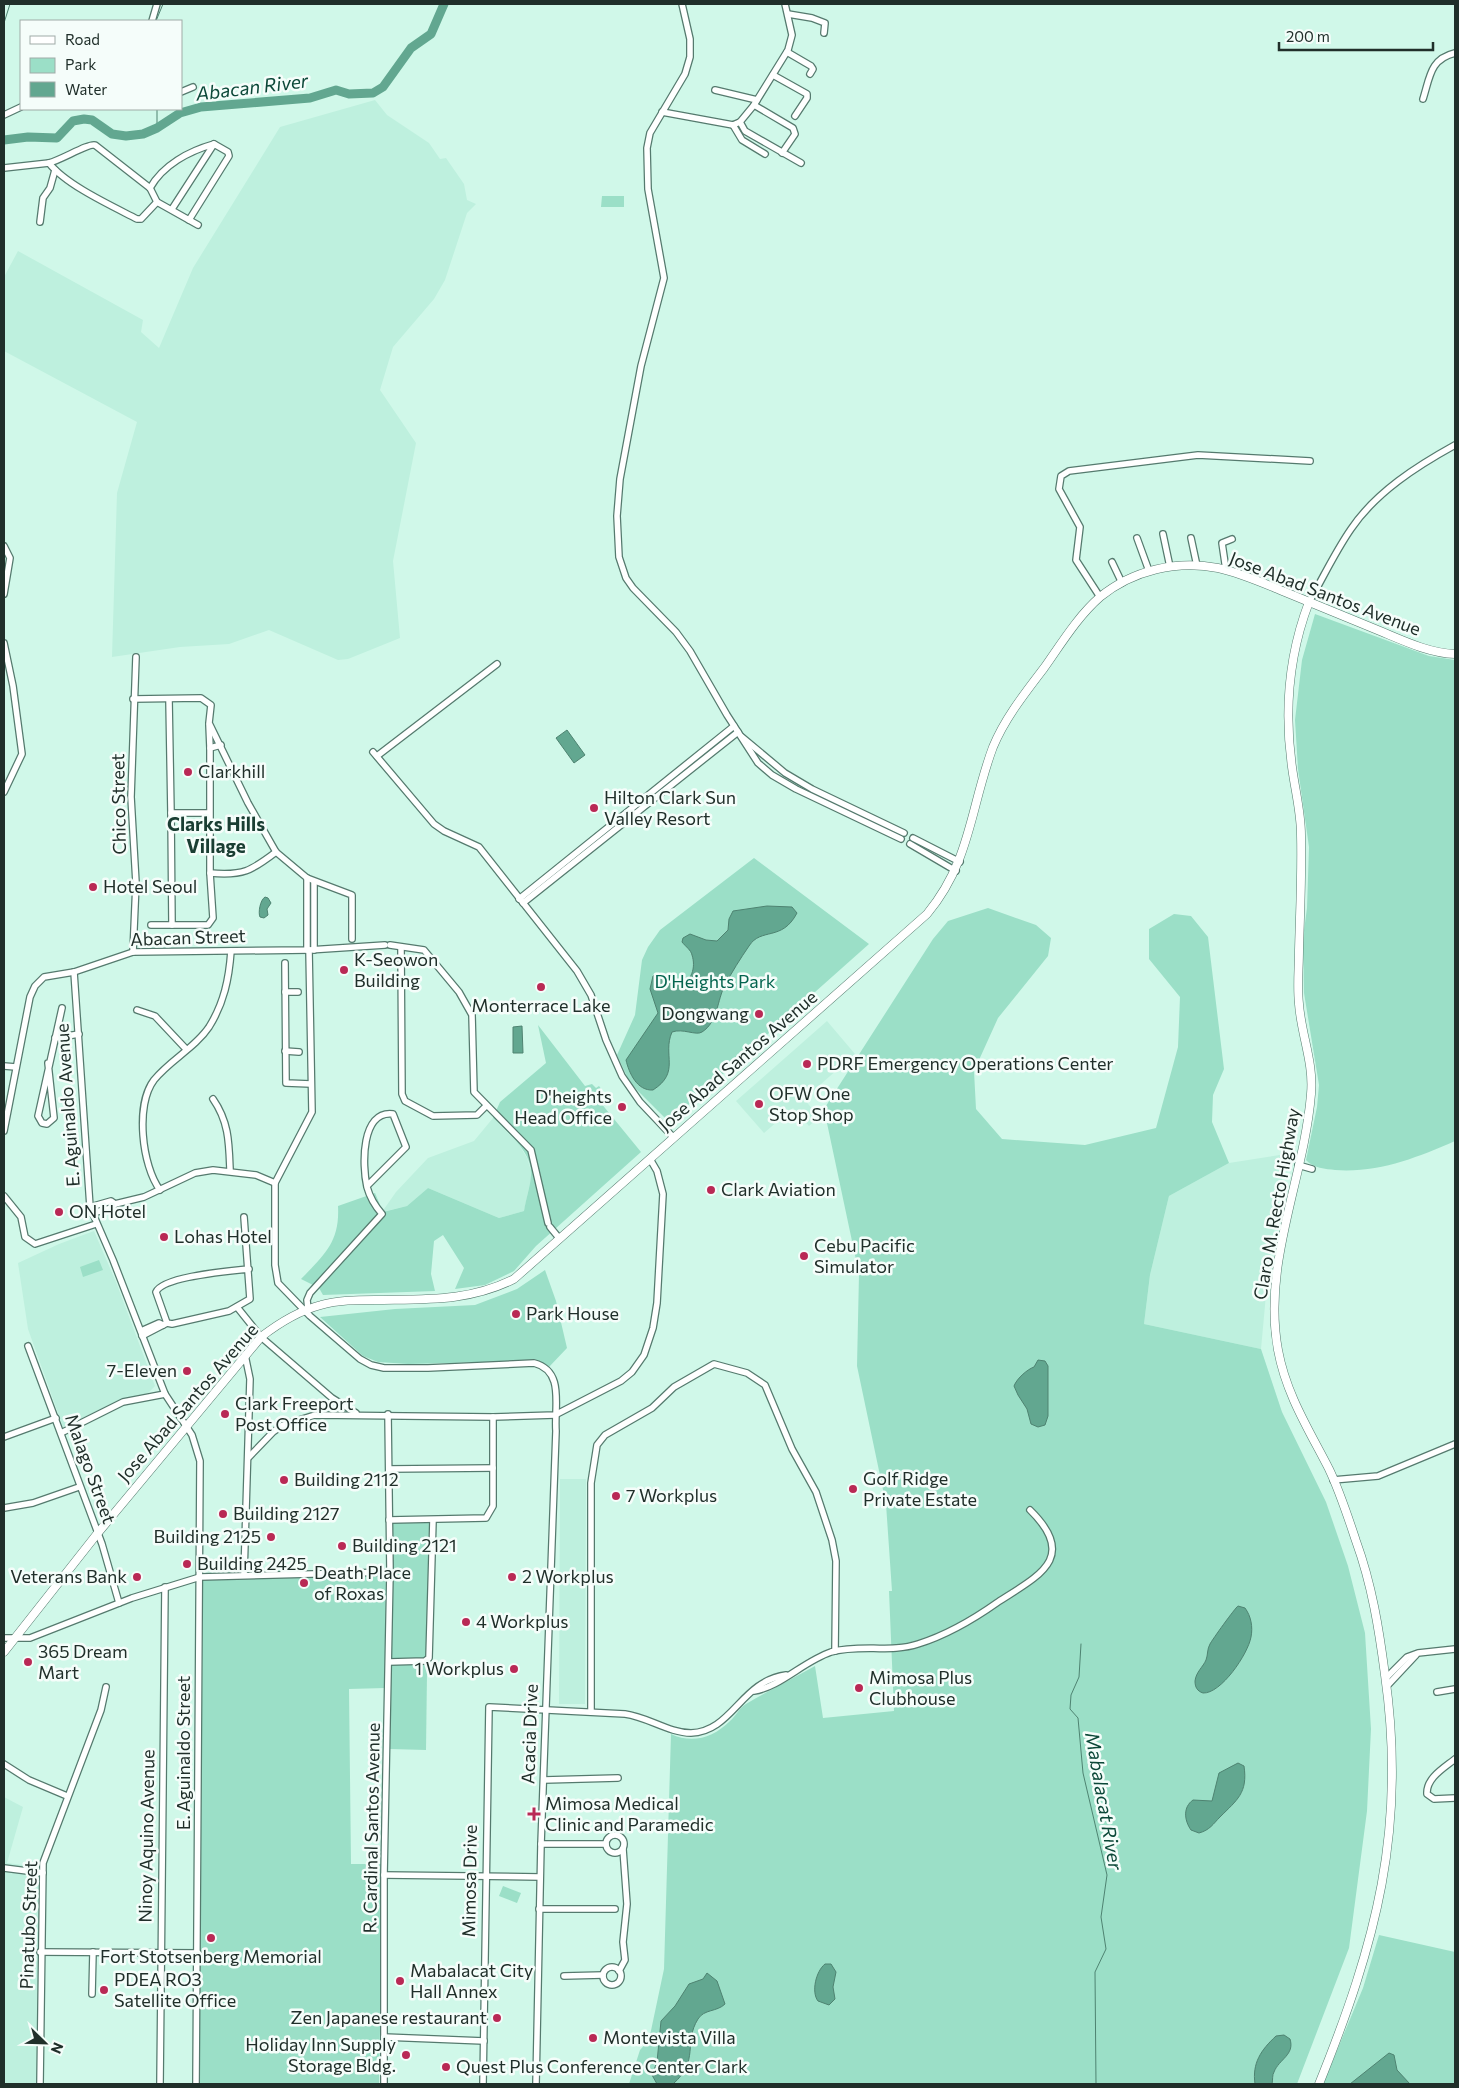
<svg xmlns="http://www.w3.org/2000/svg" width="1459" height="2088" viewBox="0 0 1459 2088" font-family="Commissioner,sans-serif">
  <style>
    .built { fill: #bef0de }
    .green { fill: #9bdfc7 }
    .water { fill: #62a790; stroke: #4e8371 }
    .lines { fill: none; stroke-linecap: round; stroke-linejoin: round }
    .stream { stroke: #4e8371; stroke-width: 1 }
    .river { stroke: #62a790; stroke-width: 9 }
    .minor-casing { stroke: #557a6e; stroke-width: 8 }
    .major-casing { stroke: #557a6e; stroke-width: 9 }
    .minor { stroke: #fff; stroke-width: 5.5 }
    .major { stroke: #fff; stroke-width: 8 }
    .poi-dot { fill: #b92955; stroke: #f5fdfa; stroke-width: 2 }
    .labels { text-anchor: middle; stroke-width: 5; stroke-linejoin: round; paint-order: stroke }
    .street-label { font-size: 18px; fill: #202f2a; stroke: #f5fdfa }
    .poi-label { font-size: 18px; fill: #202f2a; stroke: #f5fdfa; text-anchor: start }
    .park-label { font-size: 18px; fill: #03644e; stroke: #f5fdfa }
    .water-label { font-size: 19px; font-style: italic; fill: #0b4838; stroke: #f5fdfa }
    .neighbourhood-label { font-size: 19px; font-weight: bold; fill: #1a3e33; stroke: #f5fdfa }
  </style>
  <rect width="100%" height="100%" fill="#d0f8e9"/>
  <g class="built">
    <path d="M375,100L387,115L429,143L440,159L446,158L464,184L467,200L476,204L467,213L445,280L434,299L393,347L380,390L416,443L393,561L400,638L348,659L338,660L269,630L229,644L180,647L112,657L117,493L137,422L4,351V277L18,251L143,320L141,332L159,348L193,268L280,127Z"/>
    <path d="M827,1021L855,1054L804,1099L819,1117L809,1126L793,1108L764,1133L736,1101Z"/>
    <path d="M493,1118L518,1143L527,1158L532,1174L524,1211L499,1218L428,1188L407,1206L382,1212L396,1192L428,1158L474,1141Z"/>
    <path d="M1286,1154L1268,1273L1261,1349L1144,1324L1150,1275L1169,1196L1229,1163Z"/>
    <path d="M94,1231L116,1282L155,1386L148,1393L114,1403L63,1427L28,1329L18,1263L59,1244Z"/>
    <path d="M560,1479H586L585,1704H559Z"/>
    <path d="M4,1797L23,1807L7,1863L39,1867L37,2084H4Z"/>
  </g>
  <g class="green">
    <path d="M602,196H624V207H601Z"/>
    <path d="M1315,614L1429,656L1455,660V1141C1416,1158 1379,1173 1335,1170C1326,1169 1313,1168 1306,1160L1317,1107L1319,1085L1304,993L1303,938L1307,908L1309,847L1298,769L1295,720L1302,660Z"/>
    <path d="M754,858L869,944L669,1122L630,1083L617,1055L635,1015L642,960L648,947L660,930Z"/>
    <path d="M988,908L1036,925L1051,938L1048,956L998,1018L974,1071L976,1109L1002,1139L1085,1145L1156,1128L1178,1047L1180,997L1149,959V929L1174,914L1191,916L1208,937L1224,1069L1213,1095L1212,1122L1229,1163L1169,1196L1150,1275L1144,1324L1261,1349L1282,1412L1326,1502L1348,1566L1365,1633L1371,1729L1367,1811L1349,1948L1297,2084H629L640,2050L649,2040L664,1969L671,1734C692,1744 713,1738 730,1721C736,1716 739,1708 746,1704C768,1691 792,1679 815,1666L823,1718L894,1711L889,1591H892L886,1504L857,1366L859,1274L824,1109L933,939L948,921Z"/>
    <path d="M538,1025L585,1086L592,1084L596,1088L599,1086L602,1090L596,1097L641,1152L536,1246L514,1271L485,1285L455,1289L464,1268L443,1235L434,1241L431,1274L435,1291L323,1295L319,1288L301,1279C324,1255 340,1242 338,1206L375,1193L383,1212L407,1206L428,1188L499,1218L524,1211C526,1199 530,1187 531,1176C533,1152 508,1133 493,1118L500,1102L546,1063Z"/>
    <path d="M99,1260L103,1270L83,1277L80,1267Z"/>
    <path d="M545,1270L556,1301L567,1348L549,1367L535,1361L408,1364L378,1362L363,1356L320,1317L395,1309L475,1305L517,1289Z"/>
    <path d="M393,1522L429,1523L426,1750L390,1749Z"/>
    <path d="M386,1574L385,1688L349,1689L351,1864H383L379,2084H199L203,1577Z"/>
    <path d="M503,1886L521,1893L517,1903L499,1896Z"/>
    <path d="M1379,1935L1455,1952V2084H1323L1363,1988Z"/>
  </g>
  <g class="water">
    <path d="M567,730L585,755L574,763L556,738Z"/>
    <path d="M265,897L268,898L271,903L267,909L268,915L264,918L260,917C258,913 260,900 265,897Z"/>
    <path d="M767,906L792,907L797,913C782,942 761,927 749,946C740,959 732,972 725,985C717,1000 718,1022 702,1032C696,1036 683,1028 672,1032C662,1055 681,1072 653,1090C637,1091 629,1073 626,1060L658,1013L650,989L653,976L660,973L678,984C692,983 696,967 692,955C691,950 686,947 682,942L683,938L690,934L706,940L717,941L728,930L729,919L733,911Z"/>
    <path d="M522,1026L523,1053H513V1027Z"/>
    <path d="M1038,1360L1045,1361L1048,1366V1416L1045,1425L1038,1427L1031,1424L1027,1409L1018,1395L1014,1386C1017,1378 1028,1369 1034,1367Z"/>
    <path d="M1238,1606L1245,1608C1251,1616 1253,1627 1251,1637C1248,1654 1221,1694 1203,1693C1197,1691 1195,1687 1195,1681C1196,1672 1203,1667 1206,1660C1208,1655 1207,1649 1210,1644C1212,1640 1235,1608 1238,1606Z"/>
    <path d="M1238,1763L1244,1766C1248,1793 1237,1800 1220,1817C1213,1824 1210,1830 1199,1833L1191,1830C1184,1820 1183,1807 1193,1800L1212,1801L1219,1773Z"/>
    <path d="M825,1964H831L836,1972L833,1987L835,1999L829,2005L818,2001C811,1992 816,1971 825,1964Z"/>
    <path d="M707,1973L717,1981L725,2004C717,2012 704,2009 698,2019C683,2043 700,2060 673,2084H657L652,2075L657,2062L661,2021L675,2006L689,1984L703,1979Z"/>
    <path d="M1284,2035L1290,2039C1295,2055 1279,2059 1274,2072C1272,2075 1273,2080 1272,2084H1255C1252,2063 1261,2050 1276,2036Z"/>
    <path d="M1389,2053L1394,2055L1397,2070L1410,2084H1350Z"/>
  </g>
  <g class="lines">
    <g class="stream">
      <path d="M156,21L163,4"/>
      <path d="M4,23L10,4"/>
      <path d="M157,109V128"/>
      <path d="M1081,1644L1079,1677L1071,1695L1070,1709L1078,1718L1083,1773L1107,1875L1101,1917L1106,1949L1095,1972L1096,2084"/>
    </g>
    <path class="river" d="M4,140L28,137L57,138L73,121L84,119L92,120L112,134L126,136L143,134L157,128L180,113L201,107L310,98L336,90L349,94L373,93L383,87L411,48L431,34L444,4"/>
    <g class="minor-casing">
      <g id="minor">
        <path d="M682,4L690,39V57L685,74L650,133L647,148L648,189L664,278L641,366L620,479L617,516L619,557L626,578L633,588L676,632L690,651L727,715L758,763L772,775L796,789L901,839"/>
        <path d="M788,14L812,18L825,23L824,33"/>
        <path d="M152,21L157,4"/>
        <path d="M787,52L811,66L813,69L810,74"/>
        <path d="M773,75L807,94V98L795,116"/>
        <path d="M715,90L757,100"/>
        <path d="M181,92L193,87"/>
        <path d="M1423,99C1430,77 1430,59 1455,53"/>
        <path d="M754,105L793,128L795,134L782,153"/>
        <path d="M662,112L733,125L740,122L754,105L788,50L792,35L785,4"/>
        <path d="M4,115L21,107"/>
        <path d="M740,122L745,131L801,163"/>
        <path d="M733,125L742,140L765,154"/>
        <path d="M49,163C61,160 89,143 95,145L150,188L157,202L198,225"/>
        <path d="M4,168L49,163C66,185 112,206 137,219H141L157,202"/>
        <path d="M150,188C163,165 189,151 214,144L228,152L229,156L189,220"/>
        <path d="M172,209L214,144"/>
        <path d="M40,222L43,198L50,188L55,170"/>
        <path d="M1163,534L1170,567"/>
        <path d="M1137,538L1149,571"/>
        <path d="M1191,538L1197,566"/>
        <path d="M4,546L10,558L4,594"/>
        <path d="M1112,562L1122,583"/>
        <path d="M1226,570L1222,543L1232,539"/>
        <path d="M1100,597L1076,560L1080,527L1059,489L1061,476L1069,471L1198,455L1310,461"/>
        <path d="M1309,602C1323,578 1335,552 1351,529C1376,492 1417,466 1455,445"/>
        <path d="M4,643L13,686L22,754L4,792"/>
        <path d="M133,699L201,698L211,705L209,723L248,803L276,852L307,878L352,895V939"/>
        <path d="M169,700L171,813"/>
        <path d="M209,725L210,748"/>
        <path d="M742,737L785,773L812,789L904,833"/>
        <path d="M373,752L434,824L444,831L479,847L577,971L591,995L606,1040L622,1076L640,1102L673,1137"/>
        <path d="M377,756L497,664"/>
        <path d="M210,813H171L172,925H208L213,918L210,873V748L221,745"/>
        <path d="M913,838L960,862"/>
        <path d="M910,844L956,871"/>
        <path d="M210,873C243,876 251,871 276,852"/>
        <path d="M519,899L734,726"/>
        <path d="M523,903L738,732"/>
        <path d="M151,925H172"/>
        <path d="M390,945L424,950L459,992L472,1015L474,1092L531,1150L548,1223"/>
        <path d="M401,947L402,1094L405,1101L433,1116L477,1115L486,1106"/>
        <path d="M307,950V878"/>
        <path d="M309,950L312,1112L275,1183V1265L278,1283L310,1316L360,1359L371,1365L384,1368H428L534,1363C565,1371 554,1406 556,1431L541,1844L536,2084"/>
        <path d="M314,950V882"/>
        <path d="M133,952L136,883L131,797L136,657"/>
        <path d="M285,963L286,1083L311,1084"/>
        <path d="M74,972L90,1207L113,1260L165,1394L192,1435L200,1461L196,2084"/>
        <path d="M285,992H298"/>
        <path d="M137,1010L155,1016L186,1049"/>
        <path d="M55,1038L79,1034"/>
        <path d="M285,1051L299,1052"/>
        <path d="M48,1063L54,1118L47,1124L42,1123L38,1116L62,1008"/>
        <path d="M4,1066L16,1067"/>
        <path d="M213,1099C229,1122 229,1143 230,1170"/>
        <path d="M4,1131L30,997L35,986L44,977L74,972L133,952L309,950L385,945"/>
        <path d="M1298,1165L1312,1169"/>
        <path d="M160,1190C142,1166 135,1105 154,1080C170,1060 195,1048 209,1027C224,1003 229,979 231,951"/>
        <path d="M4,1196L21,1217L25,1237L35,1244L96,1224"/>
        <path d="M90,1207L111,1201L115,1204"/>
        <path d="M92,1213L112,1208L115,1204L144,1197L195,1173L213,1170L256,1175L275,1183"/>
        <path d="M244,1217L250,1299L229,1311L172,1324L167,1323L156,1292C163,1276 232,1271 249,1269"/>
        <path d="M550,1227L559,1238"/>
        <path d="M237,1307L261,1337L332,1398L356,1413"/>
        <path d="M308,1309L307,1300L310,1293L382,1214C375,1206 370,1198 367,1187C362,1165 361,1110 393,1114L406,1147L367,1186"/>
        <path d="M141,1331L159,1323L163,1325"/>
        <path d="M142,1336L167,1323"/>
        <path d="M28,1346L102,1544L119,1603"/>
        <path d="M61,1433L123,1402L165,1394"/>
        <path d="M4,1437L56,1418"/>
        <path d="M249,1457L273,1432L283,1425L315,1415L493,1417L555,1415L621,1381L632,1372L644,1355L653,1328L657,1303L663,1194L657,1171L650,1159"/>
        <path d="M389,1469L493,1468"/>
        <path d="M1333,1480L1378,1476L1455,1444"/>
        <path d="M4,1508L33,1503L79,1487"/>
        <path d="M389,1520L486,1518L493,1506V1417"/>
        <path d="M244,1575L250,1379L245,1355"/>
        <path d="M4,1638H30L132,1598L200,1577L390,1572"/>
        <path d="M389,1662L425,1661L429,1658L433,1520"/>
        <path d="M1386,1678L1407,1657L1418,1653L1455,1649"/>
        <path d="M1387,1686L1416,1655"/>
        <path d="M754,1691C780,1687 804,1661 831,1652C859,1644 891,1653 918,1644C947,1635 974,1619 998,1602C1038,1576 1079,1558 1030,1510"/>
        <path d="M1437,1692L1455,1689"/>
        <path d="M591,1712V1483L597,1445L605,1435L652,1408L674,1387L714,1364L747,1373L765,1385L792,1449L816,1492L832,1540L836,1561L835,1651"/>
        <path d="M1455,1759C1444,1768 1426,1778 1427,1794L1434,1799L1455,1798"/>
        <path d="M4,1764L29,1780L67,1796"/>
        <path d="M544,1780L618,1778"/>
        <circle cx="615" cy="1844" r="9"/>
        <path d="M541,1844H606"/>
        <path d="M4,1868L43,1873"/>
        <path d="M384,1875L540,1877"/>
        <path d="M539,1909H615"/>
        <path d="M40,1952L198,1953"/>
        <circle cx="612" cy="1976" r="9"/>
        <path d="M619,1971L625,1960L623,1942L627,1904L623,1849"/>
        <path d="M564,1976L603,1975"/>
        <path d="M92,1994L93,1952"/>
        <path d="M384,2037L484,2041"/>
        <path d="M40,2084L43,1863L101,1710L106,1687"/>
        <path d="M160,2084L165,1587"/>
        <path d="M384,2084V1875L390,1572L388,1414"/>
        <path d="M483,2084L489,1707L625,1714C648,1717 669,1733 691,1733C732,1732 741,1681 786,1675"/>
      </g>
    </g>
    <g class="major-casing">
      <g id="major">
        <path d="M1309,602C1288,657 1284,710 1292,767C1295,790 1301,812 1301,835C1302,874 1300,912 1299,950C1299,968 1297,986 1299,1004C1301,1034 1314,1063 1311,1094C1304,1180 1262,1263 1278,1350C1286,1394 1309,1430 1329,1469C1340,1492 1348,1517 1356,1541C1372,1585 1379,1629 1385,1675C1407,1829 1376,1943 1319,2084"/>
        <path d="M4,1652L97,1534L261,1337C279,1323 298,1311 321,1305C338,1300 357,1300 375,1300C425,1299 468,1302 514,1279L927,914C971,861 970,808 993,747C1005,718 1025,693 1044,668C1061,644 1078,616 1100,597C1133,570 1177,560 1218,568C1241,573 1263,583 1285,592C1317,605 1348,618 1380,631C1404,641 1429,653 1455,654"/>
      </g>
    </g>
    <use href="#minor" class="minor"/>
    <use href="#major" class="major"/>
  </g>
  <g class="poi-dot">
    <circle cx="188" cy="772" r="5"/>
    <circle cx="594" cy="808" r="5"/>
    <circle cx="93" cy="887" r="5"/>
    <circle cx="344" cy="970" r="5"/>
    <circle cx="541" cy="987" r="5"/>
    <circle cx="759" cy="1014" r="5"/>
    <circle cx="807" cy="1064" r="5"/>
    <circle cx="759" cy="1104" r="5"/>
    <circle cx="622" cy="1107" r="5"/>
    <circle cx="711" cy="1190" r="5"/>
    <circle cx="59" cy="1212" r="5"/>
    <circle cx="164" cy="1237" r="5"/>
    <circle cx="804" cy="1256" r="5"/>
    <circle cx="516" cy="1314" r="5"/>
    <circle cx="187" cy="1371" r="5"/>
    <circle cx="225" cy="1414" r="5"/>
    <circle cx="284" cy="1480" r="5"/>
    <circle cx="853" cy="1489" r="5"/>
    <circle cx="616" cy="1496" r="5"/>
    <circle cx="223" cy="1514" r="5"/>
    <circle cx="271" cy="1537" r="5"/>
    <circle cx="342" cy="1546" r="5"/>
    <circle cx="187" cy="1564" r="5"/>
    <circle cx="137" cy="1577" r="5"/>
    <circle cx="512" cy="1577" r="5"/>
    <circle cx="304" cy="1583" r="5"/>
    <circle cx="466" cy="1622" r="5"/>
    <circle cx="28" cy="1662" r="5"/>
    <circle cx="514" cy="1669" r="5"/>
    <circle cx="859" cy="1688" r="5"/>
    <path d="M531.5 1806.5h5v5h5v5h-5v5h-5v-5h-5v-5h5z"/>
    <circle cx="211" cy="1938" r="5"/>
    <circle cx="400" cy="1981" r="5"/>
    <circle cx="104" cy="1990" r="5"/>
    <circle cx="497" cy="2018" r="5"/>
    <circle cx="593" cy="2038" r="5"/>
    <circle cx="406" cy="2055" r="5"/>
    <circle cx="446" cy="2067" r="5"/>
  </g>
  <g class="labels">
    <g class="street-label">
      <text transform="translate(1325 594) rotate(21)" y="6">Jose Abad Santos Avenue</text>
      <text transform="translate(119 804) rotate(-91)" y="6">Chico Street</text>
      <text transform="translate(188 938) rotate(-2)" y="6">Abacan Street</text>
      <text transform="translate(738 1061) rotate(-41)" y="6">Jose Abad Santos Avenue</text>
      <text transform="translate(68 1105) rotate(-94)" y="6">E. Aguinaldo Avenue</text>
      <text transform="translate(1277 1204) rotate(-80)" y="6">Claro M. Recto Highway</text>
      <text transform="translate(188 1403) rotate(-49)" y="6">Jose Abad Santos Avenue</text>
      <text transform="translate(90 1469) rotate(70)" y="6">Malago Street</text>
      <text transform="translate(530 1734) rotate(-88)" y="6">Acacia Drive</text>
      <text transform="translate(184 1753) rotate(-90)" y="6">E. Aguinaldo Street</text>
      <text transform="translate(372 1828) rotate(-89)" y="6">R. Cardinal Santos Avenue</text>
      <text transform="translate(147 1836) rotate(-89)" y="6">Ninoy Aquino Avenue</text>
      <text transform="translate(470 1881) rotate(-89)" y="6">Mimosa Drive</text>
      <text transform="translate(29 1925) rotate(-88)" y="6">Pinatubo Street</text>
    </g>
    <g class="poi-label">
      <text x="198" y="778">Clarkhill</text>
      <text x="604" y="804">Hilton Clark Sun<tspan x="604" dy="21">Valley Resort</tspan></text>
      <text x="103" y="893">Hotel Seoul</text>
      <text x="354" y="966">K-Seowon<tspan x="354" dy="21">Building</tspan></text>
      <text x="541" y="1012" text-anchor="middle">Monterrace Lake</text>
      <text x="749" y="1020" text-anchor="end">Dongwang</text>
      <text x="817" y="1070">PDRF Emergency Operations Center</text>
      <text x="769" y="1100">OFW One<tspan x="769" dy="21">Stop Shop</tspan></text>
      <text x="612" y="1103" text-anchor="end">D'heights<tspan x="612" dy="21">Head Office</tspan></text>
      <text x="721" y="1196">Clark Aviation</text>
      <text x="69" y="1218">ON Hotel</text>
      <text x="174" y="1243">Lohas Hotel</text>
      <text x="814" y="1252">Cebu Pacific<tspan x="814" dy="21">Simulator</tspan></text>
      <text x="526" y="1320">Park House</text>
      <text x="177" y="1377" text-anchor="end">7-Eleven</text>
      <text x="235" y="1410">Clark Freeport<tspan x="235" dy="21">Post Office</tspan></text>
      <text x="863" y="1485">Golf Ridge<tspan x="863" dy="21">Private Estate</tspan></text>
      <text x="294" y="1486">Building 2112</text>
      <text x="626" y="1502">7 Workplus</text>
      <text x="233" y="1520">Building 2127</text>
      <text x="261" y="1543" text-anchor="end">Building 2125</text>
      <text x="352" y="1552">Building 2121</text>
      <text x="197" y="1570">Building 2425</text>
      <text x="314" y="1579">Death Place<tspan x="314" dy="21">of Roxas</tspan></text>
      <text x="127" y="1583" text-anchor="end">Veterans Bank</text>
      <text x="522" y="1583">2 Workplus</text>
      <text x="476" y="1628">4 Workplus</text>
      <text x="38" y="1658">365 Dream<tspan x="38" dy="21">Mart</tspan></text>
      <text x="504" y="1675" text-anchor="end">1 Workplus</text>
      <text x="869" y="1684">Mimosa Plus<tspan x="869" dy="21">Clubhouse</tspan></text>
      <text x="545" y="1810">Mimosa Medical<tspan x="545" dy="21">Clinic and Paramedic</tspan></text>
      <text x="211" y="1963" text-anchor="middle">Fort Stotsenberg Memorial</text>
      <text x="410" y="1977">Mabalacat City<tspan x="410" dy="21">Hall Annex</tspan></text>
      <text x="114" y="1986">PDEA RO3<tspan x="114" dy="21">Satellite Office</tspan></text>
      <text x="487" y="2024" text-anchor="end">Zen Japanese restaurant</text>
      <text x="603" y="2044">Montevista Villa</text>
      <text x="396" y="2051" text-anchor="end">Holiday Inn Supply<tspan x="396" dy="21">Storage Bldg.</tspan></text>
      <text x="456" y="2073">Quest Plus Conference Center Clark</text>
    </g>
    <g class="park-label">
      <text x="715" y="988">D'Heights Park</text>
    </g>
    <g class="water-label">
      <text transform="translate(252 87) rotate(-7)" y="7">Abacan River</text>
      <text transform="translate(1104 1801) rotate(80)" y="7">Mabalacat River</text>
    </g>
    <g class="neighbourhood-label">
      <text x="216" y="831">Clarks Hills<tspan x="216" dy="22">Village</tspan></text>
    </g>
  </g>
  <rect width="1459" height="2088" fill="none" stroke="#202f2a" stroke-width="10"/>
  <rect x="20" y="20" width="162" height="90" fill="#f5fdfa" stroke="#a0aba7"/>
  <rect x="30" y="36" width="25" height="8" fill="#ffffff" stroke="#a0aba7"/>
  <text x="65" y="45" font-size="15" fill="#202f2a">Road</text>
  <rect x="30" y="58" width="25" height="15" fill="#9bdfc7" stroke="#a0aba7"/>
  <text x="65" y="70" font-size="15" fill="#202f2a">Park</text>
  <rect x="30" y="82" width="25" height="15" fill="#62a790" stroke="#a0aba7"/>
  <text x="65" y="95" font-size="15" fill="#202f2a">Water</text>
  <g transform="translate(45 2043) rotate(113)" stroke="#f5fdfa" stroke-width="4" paint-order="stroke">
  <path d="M0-4L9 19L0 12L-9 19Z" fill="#202f2a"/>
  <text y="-8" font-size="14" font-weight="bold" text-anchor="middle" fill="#202f2a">N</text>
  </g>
  <path d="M1279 42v8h154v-8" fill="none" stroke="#202f2a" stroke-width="2.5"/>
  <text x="1286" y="42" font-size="15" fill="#202f2a" stroke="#f5fdfa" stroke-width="4" paint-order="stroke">200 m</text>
</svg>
